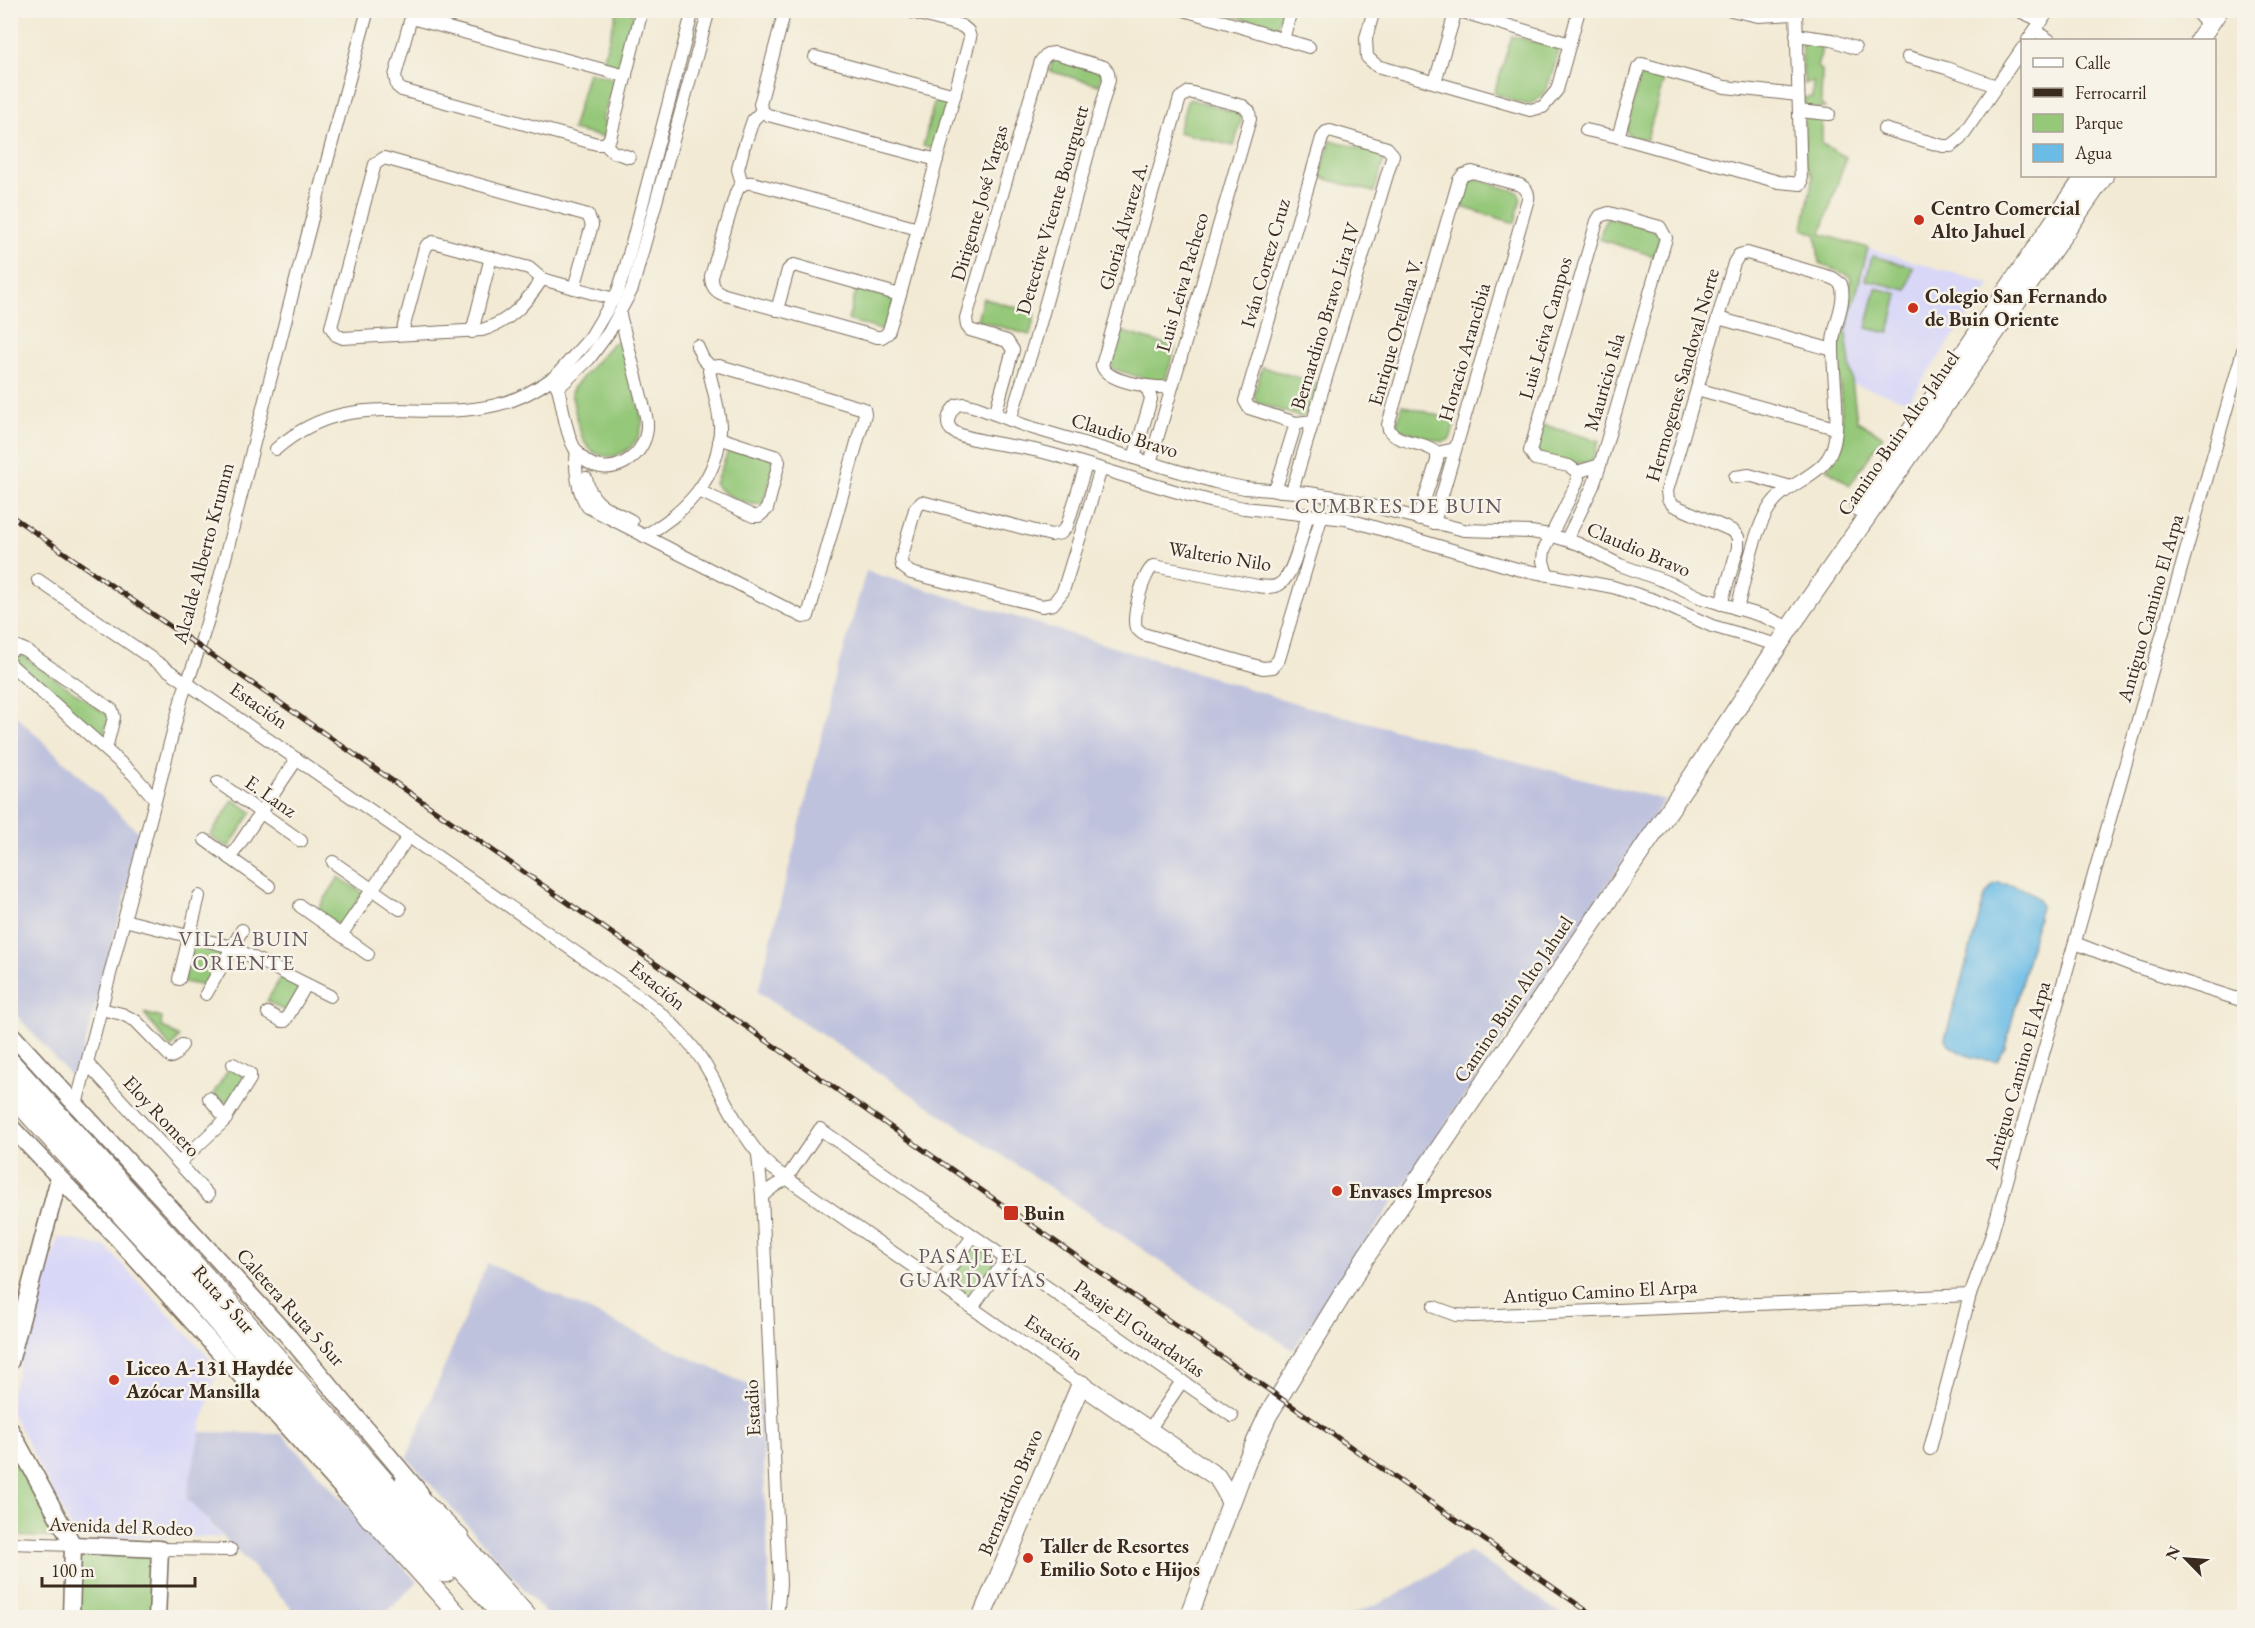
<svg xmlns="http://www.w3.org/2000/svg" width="2255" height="1628" viewBox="0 0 2255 1628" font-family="'EB Garamond',serif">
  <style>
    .built { fill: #d8d7f8 }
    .industrial { fill: #bfc2dd }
    .green { fill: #95c879; stroke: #68794c; stroke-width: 1.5 }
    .water { fill: #6abce6; stroke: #527382; stroke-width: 1.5 }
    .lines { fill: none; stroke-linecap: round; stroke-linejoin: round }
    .street-casing { stroke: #7b6d5e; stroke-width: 14 }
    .secondary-casing { stroke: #7b6d5e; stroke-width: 19 }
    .primary-casing { stroke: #7b6d5e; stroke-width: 20 }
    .highway-casing { stroke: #7b6d5e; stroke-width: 23 }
    .street { stroke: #fff; stroke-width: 12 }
    .secondary { stroke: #fff; stroke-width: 16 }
    .primary { stroke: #fff; stroke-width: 18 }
    .highway { stroke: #fff; stroke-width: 21 }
    .rail-casing { stroke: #3b2a1e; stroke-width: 5 }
    .rail { stroke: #f7f3e8; stroke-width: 3; stroke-dasharray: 9; stroke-linecap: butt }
    .poi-dot { fill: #c8321e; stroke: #f7f3e8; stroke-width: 2 }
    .labels { text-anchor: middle; stroke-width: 5; stroke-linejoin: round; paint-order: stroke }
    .street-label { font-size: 20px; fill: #3b2a1e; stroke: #f7f3e8 }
    .poi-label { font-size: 20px; font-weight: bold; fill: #3b2a1e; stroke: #f7f3e8; text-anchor: start }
    .neighbourhood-label { font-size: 21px; letter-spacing: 1.5px; fill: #65585f; stroke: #f7f3e8 }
  </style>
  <rect width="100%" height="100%" fill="#f7f3e8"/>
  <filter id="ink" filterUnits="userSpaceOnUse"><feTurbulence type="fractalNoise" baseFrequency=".0167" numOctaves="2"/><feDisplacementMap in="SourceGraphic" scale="12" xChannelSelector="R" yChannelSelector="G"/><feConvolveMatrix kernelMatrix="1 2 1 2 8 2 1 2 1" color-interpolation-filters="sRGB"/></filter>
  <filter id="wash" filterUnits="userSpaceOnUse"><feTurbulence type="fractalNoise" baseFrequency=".008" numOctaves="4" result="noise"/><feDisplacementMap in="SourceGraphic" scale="24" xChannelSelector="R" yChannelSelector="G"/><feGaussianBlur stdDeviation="1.35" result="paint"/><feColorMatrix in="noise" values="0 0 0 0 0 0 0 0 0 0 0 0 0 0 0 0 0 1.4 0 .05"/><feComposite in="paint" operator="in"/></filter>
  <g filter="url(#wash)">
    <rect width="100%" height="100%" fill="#f2ead4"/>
    <g class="built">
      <path d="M1868,248L1991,284L1908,401L1853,384L1846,332Z"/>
      <path d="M58,1237L105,1246L218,1367L200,1432L186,1498L222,1537H76L11,1411V1394Z"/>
    </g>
    <g class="industrial">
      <path d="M866,571L1305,706L1665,800L1293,1350L758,992L839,667Z"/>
      <path d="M10,710L142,835L75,1081L11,1009Z"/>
      <path d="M487,1263L761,1391L770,1617H549L407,1458Z"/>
      <path d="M200,1432L282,1434L417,1582L382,1617H288L291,1607L186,1498Z"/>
      <path d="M1469,1551L1566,1617H1346L1394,1597Z"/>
    </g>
    <g class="green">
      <path d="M1226,10H1282V11L1277,28L1225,13Z"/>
      <path d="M617,11L630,10L634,16C629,34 618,46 623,65L618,68L602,64Z"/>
      <path d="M1512,36L1559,49C1554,65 1548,104 1526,104C1517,104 1503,96 1494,93Z"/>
      <path d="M1801,40L1821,42V53L1817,67L1822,70L1821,104L1825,108L1806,109L1803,98L1812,97L1813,81L1804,84Z"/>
      <path d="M1053,58L1103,72L1099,85L1050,71Z"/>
      <path d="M1642,71L1665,75L1647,139L1633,138L1625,130Z"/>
      <path d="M588,72L611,78L616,86L615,93L610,95L602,120L607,123L603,137L572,130Z"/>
      <path d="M936,95L948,99L935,149L923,146Z"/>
      <path d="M1190,99L1240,114L1241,121L1234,146L1178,132L1187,102Z"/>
      <path d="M1804,116H1822V144L1846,157L1821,234L1868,248L1846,332L1857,421L1883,436L1850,485L1827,469L1838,455L1843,439L1838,350L1840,330L1851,281L1850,276L1819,263L1816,234L1803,229L1813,176L1805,164Z"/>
      <path d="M1331,140L1383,155L1384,160L1374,192L1319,177Z"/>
      <path d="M1474,178L1518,192L1521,198L1515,223L1455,205L1464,180Z"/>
      <path d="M1609,218L1657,231L1660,239L1654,256L1599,239L1605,221Z"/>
      <path d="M1872,256L1913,267L1907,290L1866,280Z"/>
      <path d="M857,288L895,299L887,326L881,330L848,320Z"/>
      <path d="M1876,288L1898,294L1889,333L1866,328Z"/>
      <path d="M983,298L1035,313L1030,335L977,320Z"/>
      <path d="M1120,331L1175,347L1165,381L1159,383L1113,369L1111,363Z"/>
      <path d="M618,341L622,342L642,420C642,452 603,470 585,443C578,432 575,407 571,393L574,387L613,343Z"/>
      <path d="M1262,367L1317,383L1308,413L1300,417L1256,402L1254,395Z"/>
      <path d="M1402,405L1456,421L1450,439L1443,442L1399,429L1397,424Z"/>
      <path d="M1544,425L1599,441L1592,461C1581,467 1549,459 1538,453L1537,444Z"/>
      <path d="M735,446L773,458L775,464L763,504C750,507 722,495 715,484L729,449Z"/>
      <path d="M20,654L109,716L102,741L16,661Z"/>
      <path d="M233,800L252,812L228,848L210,836Z"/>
      <path d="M339,877L363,893L340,926L317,911Z"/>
      <path d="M192,943L225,953L204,986L183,982Z"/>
      <path d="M281,977L300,988L286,1012L267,1001Z"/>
      <path d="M144,1013L162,1018L161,1026L179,1037L171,1048Z"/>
      <path d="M230,1067L245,1077L228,1104L213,1094Z"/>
      <path d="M974,1244L997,1261L969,1296L947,1280Z"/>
      <path d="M11,1442L62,1538L11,1536Z"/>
      <path d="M85,1550L149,1553L154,1561L152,1617L76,1618L77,1563Z"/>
    </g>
    <path class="water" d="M1998,883C2013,885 2036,889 2041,906L2005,1048L1997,1061C1980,1060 1954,1055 1945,1039L1985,896L1993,885Z"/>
  </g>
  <g filter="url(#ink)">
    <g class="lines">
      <g class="street-casing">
        <g id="street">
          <path d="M413,10L395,76L397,86L402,90L597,144H605"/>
          <path d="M905,10L962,26L968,31L970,38L900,295L888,333L882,337H877L725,295C715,292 711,286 711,276L736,193C739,185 744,182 753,183L918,229"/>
          <path d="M1184,10L1309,47"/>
          <path d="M1374,10L1366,38L1367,57L1377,66L1530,110L1543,107L1557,90L1579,10"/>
          <path d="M1456,10L1570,44"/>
          <path d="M1731,10L1758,16L1796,14"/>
          <path d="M2017,10L2042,21"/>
          <path d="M2194,10L2209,26"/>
          <path d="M411,18L626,76"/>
          <path d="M2035,31L2049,40"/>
          <path d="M1796,35L1832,40L1855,48"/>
          <path d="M1283,40L1291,10"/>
          <path d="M2028,40L2049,10"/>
          <path d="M815,57L955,95"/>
          <path d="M1908,57L1946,68L1996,86"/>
          <path d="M1435,82L1456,10"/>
          <path d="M762,111L768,115L937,160"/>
          <path d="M762,111L760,104L785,10"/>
          <path d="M1799,111L1829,114"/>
          <path d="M1884,129L1943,146H1951L1960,139L2022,49"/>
          <path d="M1586,130L1618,137L1779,182L1801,184L1796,10"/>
          <path d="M1618,137L1638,68L1642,64L1725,87L1798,95"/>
          <path d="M605,144L610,138L642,10"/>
          <path d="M605,144L613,152L629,157"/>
          <path d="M745,144L753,120L762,111"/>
          <path d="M742,185L738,169L743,150"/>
          <path d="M542,279C526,303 510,322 482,330L343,338L336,335L331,327L375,164L384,158L588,215L592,225L574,288"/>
          <path d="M777,310L788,270L794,265L900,295"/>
          <path d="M620,315L646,416C655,457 603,487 577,452C566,437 563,406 558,388L555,383V377L590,338L599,323L618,291L626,266L693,10"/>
          <path d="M1718,318L1833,350"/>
          <path d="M472,332L491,257"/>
          <path d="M402,333L424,251L427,245L433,242L529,268L542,279L614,299"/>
          <path d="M558,388L589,359L609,332L632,289L709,10"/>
          <path d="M1697,389L1835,428"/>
          <path d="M995,414L1013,350L1007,341L970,330L967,326L966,318L1041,61L1047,54L1055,53L1104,67L1108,72L1109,80L1035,341L1010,420"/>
          <path d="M276,449C350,385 415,424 496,405C518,400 538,389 557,375"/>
          <path d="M577,451C574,468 578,494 588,507L803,617L808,616L865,414L864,409L720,366L711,367"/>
          <path d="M1134,458L1151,399L1148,390L1142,385"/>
          <path d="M1150,463L1250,119L1249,111L1243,106L1189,92L1180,98L1102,365C1106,383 1155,388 1171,387"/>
          <path d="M1086,465L1067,526L1061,533L1051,535L922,502L915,509L901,560L902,566L911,573L1042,606L1053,604L1063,591L1101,469"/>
          <path d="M1735,477L1749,475L1791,487"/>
          <path d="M586,478C592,507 609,508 632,521"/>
          <path d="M699,491L753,516H759L767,509L779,462L777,457L719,438"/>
          <path d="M1275,491L1296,423"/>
          <path d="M1292,491L1393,155L1387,148L1330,131L1326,132L1322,138L1245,401L1249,408L1296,423L1314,421"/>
          <path d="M1308,514C1303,530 1294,578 1278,585C1272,588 1265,587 1258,586L1154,566C1143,572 1132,616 1136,628L1143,634L1263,668L1273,667L1279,659L1322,515"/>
          <path d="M1418,519L1437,461V453"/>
          <path d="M1434,523L1528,199C1529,192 1526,188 1520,185L1472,172L1463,175L1459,180L1388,425C1389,444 1425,440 1437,453L1455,449"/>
          <path d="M644,536C685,513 721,477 720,426C719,408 713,389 709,371L711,367L703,359L697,346"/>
          <path d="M1567,539L1593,486L1600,465L1666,238L1660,227L1609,213L1600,216L1597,221L1530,451L1535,459L1569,466L1577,472L1600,465"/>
          <path d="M1547,575L1543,561L1544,550L1575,487L1578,479L1577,472"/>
          <path d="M38,580L643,999C667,1017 688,1038 704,1063C726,1099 741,1139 772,1168L1081,1384"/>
          <path d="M1721,604L1738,548V537L1733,531L1673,505L1668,499L1667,491L1734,263L1739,255L1747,253L1833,278L1841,284C1847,301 1834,324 1833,342C1832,370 1841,422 1833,447C1825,476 1787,482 1771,505C1754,529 1745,579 1737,609"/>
          <path d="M1778,645L1712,626L1654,600L1613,587L1517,569L1346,519L1244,508L1214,502C1155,487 1098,466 1039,451C1019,446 968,441 954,432C943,425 949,412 957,405L965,404L976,407L1026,426L1215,482L1245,488L1309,493L1341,498L1464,530L1531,532L1550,535L1579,544L1620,565L1670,583L1702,598L1763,616L1790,628"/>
          <path d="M10,651L18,647L25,650L112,710L114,717L106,749"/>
          <path d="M10,664L133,774L155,799"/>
          <path d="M218,782L301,841"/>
          <path d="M205,840L269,886"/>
          <path d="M230,858L297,759"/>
          <path d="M333,862L400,909"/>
          <path d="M300,906L368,954"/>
          <path d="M124,920L232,947L330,996"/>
          <path d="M341,935L409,836"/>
          <path d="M2075,943L2137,967L2244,1001"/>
          <path d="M179,979L199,896"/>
          <path d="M206,994L242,930"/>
          <path d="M101,1009L122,1014L136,1021L171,1057L175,1055L182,1045"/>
          <path d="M268,1013L282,1021H285L306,985"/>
          <path d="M87,1063L208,1195"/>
          <path d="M209,1098L226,1119"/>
          <path d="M76,1105L182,697C215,610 235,517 258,427C294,288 329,149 368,10"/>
          <path d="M758,1155L762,1196L780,1584L777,1618"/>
          <path d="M179,1163L223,1122L250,1079V1074L233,1064"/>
          <path d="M762,1196L773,1187L786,1179L820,1129L1232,1416"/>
          <path d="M938,1285L973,1236"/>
          <path d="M1434,1307L1456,1315L1474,1316L1970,1295"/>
          <path d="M972,1308L1006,1259"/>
          <path d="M1149,1430L1182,1381"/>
          <path d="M1930,1449L1970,1295L1991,1237L2244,347"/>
          <path d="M10,1543L73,1545"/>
          <path d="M160,1549L231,1550"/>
        </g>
      </g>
      <g class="secondary-casing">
        <g id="secondary">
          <path d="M10,1033L289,1337L420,1493"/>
          <path d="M10,1126L117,1238L349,1496"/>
          <path d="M10,1362L59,1178"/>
          <path d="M10,1429L73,1545L71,1618"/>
          <path d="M73,1545L160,1549L157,1618"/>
        </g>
      </g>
      <g class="primary-casing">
        <g id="primary">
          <path d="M2199,40L2219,10"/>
          <path d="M1859,507L2085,176"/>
          <path d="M371,1518L461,1618"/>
          <path d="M459,1539L529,1618"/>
          <path d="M981,1618L1081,1384L1217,1477L1225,1490L1231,1504"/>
          <path d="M1188,1618L1246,1463L1268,1415L1367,1255L1691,778L1795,620L2104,176"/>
        </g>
      </g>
      <g class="highway-casing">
        <g id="highway">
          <path d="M10,1063L222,1296L395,1495L506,1618"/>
          <path d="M10,1092L173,1270L320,1439L445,1572"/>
          <path d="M344,1483L371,1518"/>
          <path d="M404,1485L459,1539"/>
        </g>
      </g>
      <use href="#street" class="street"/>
      <use href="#secondary" class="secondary"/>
      <use href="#primary" class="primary"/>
      <use href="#highway" class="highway"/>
      <g class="rail-casing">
        <path id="rail" d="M10,515L1597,1618"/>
      </g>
      <use href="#rail" class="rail"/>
    </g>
  </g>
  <g class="poi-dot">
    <circle cx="1919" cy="220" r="6"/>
    <circle cx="1913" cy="308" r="6"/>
    <circle cx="1337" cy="1191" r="6"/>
    <rect x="1003" y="1205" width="16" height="16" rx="3"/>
    <circle cx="114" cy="1380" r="6"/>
    <circle cx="1028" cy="1558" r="6"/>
  </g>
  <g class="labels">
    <g class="street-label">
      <text transform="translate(979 203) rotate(-74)" y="7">Dirigente José Vargas</text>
      <text transform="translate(1052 210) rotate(-74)" y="7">Detective Vicente Bourguett</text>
      <text transform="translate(1123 226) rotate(-74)" y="7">Gloria Álvarez A.</text>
      <text transform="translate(1265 263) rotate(-74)" y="7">Iván Cortez Cruz</text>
      <text transform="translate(1182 282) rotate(-74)" y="7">Luis Leiva Pacheco</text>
      <text transform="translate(1325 316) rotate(-73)" y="7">Bernardino Bravo Lira IV</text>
      <text transform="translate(1545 328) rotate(-74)" y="7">Luis Leiva Campos</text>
      <text transform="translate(1395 332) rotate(-74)" y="7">Enrique Orellana V.</text>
      <text transform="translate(1464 352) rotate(-74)" y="7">Horacio Arancibia</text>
      <text transform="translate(1682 375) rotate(-74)" y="7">Hermogenes Sandoval Norte</text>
      <text transform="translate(1604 382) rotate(-74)" y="7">Mauricio Isla</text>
      <text transform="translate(1898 433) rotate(-55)" y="7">Camino Buin Alto Jahuel</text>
      <text transform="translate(1125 435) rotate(17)" y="7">Claudio Bravo</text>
      <text transform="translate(1639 549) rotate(23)" y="7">Claudio Bravo</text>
      <text transform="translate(203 553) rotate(-75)" y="7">Alcalde Alberto Krumm</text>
      <text transform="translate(1220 556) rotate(9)" y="7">Walterio Nilo</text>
      <text transform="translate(2150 608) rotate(-74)" y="7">Antiguo Camino El Arpa</text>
      <text transform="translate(259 705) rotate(35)" y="7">Estación</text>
      <text transform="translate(271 796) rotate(35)" y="7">E. Lanz</text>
      <text transform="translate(658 985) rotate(39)" y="7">Estación</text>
      <text transform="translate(1513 999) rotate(-56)" y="7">Camino Buin Alto Jahuel</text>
      <text transform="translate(2017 1075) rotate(-74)" y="7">Antiguo Camino El Arpa</text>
      <text transform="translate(162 1116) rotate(47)" y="7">Eloy Romero</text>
      <text transform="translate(1600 1291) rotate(-3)" y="7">Antiguo Camino El Arpa</text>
      <text transform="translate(224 1299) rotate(49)" y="7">Ruta 5 Sur</text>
      <text transform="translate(291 1307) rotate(48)" y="7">Caletera Ruta 5 Sur</text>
      <text transform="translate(1140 1328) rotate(35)" y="7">Pasaje El Guardavías</text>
      <text transform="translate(1054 1337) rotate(34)" y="7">Estación</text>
      <text transform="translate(752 1408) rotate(-93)" y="7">Estadio</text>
      <text transform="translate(1010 1492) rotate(-67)" y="7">Bernardino Bravo</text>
      <text transform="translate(121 1526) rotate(2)" y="7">Avenida del Rodeo</text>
    </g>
    <g class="poi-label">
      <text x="1931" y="215">Centro Comercial<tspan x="1931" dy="23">Alto Jahuel</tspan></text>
      <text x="1925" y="303">Colegio San Fernando<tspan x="1925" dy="23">de Buin Oriente</tspan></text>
      <text x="1349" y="1198">Envases Impresos</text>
      <text x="1024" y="1220">Buin</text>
      <text x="126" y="1375">Liceo A-131 Haydée<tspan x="126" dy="23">Azócar Mansilla</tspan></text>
      <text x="1040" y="1553">Taller de Resortes<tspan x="1040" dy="23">Emilio Soto e Hijos</tspan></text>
    </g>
    <g class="neighbourhood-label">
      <text x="1399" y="513">CUMBRES DE BUIN</text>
      <text x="244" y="946">VILLA BUIN<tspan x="244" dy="24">ORIENTE</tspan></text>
      <text x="973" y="1263">PASAJE EL<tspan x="973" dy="24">GUARDAVÍAS</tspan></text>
    </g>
  </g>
  <rect width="2255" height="1628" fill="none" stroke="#f7f3e8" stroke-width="36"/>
  <rect x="2021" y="39" width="195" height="138" fill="#f7f3e8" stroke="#aca397" stroke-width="1.5"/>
  <rect x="2033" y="58" width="30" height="9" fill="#ffffff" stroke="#aca397" stroke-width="1.5"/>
  <text x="2075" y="69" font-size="18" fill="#3b2a1e">Calle</text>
  <rect x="2033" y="88" width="30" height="9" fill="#3b2a1e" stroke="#aca397" stroke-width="1.5"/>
  <text x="2075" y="99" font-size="18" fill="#3b2a1e">Ferrocarril</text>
  <rect x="2033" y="114" width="30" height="18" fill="#95c879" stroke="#aca397" stroke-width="1.5"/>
  <text x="2075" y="129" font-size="18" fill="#3b2a1e">Parque</text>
  <rect x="2033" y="144" width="30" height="18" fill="#6abce6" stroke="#aca397" stroke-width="1.5"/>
  <text x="2075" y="159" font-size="18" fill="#3b2a1e">Agua</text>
  <g transform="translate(2186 1559) rotate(295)" stroke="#f7f3e8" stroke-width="4.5" paint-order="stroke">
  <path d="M0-4.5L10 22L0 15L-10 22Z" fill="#3b2a1e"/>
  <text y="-9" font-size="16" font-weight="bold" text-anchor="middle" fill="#3b2a1e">N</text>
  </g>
  <path d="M42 1577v9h153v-9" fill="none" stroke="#3b2a1e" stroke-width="3"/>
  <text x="51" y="1577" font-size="18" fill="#3b2a1e" stroke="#f7f3e8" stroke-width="4.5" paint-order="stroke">100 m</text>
</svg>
